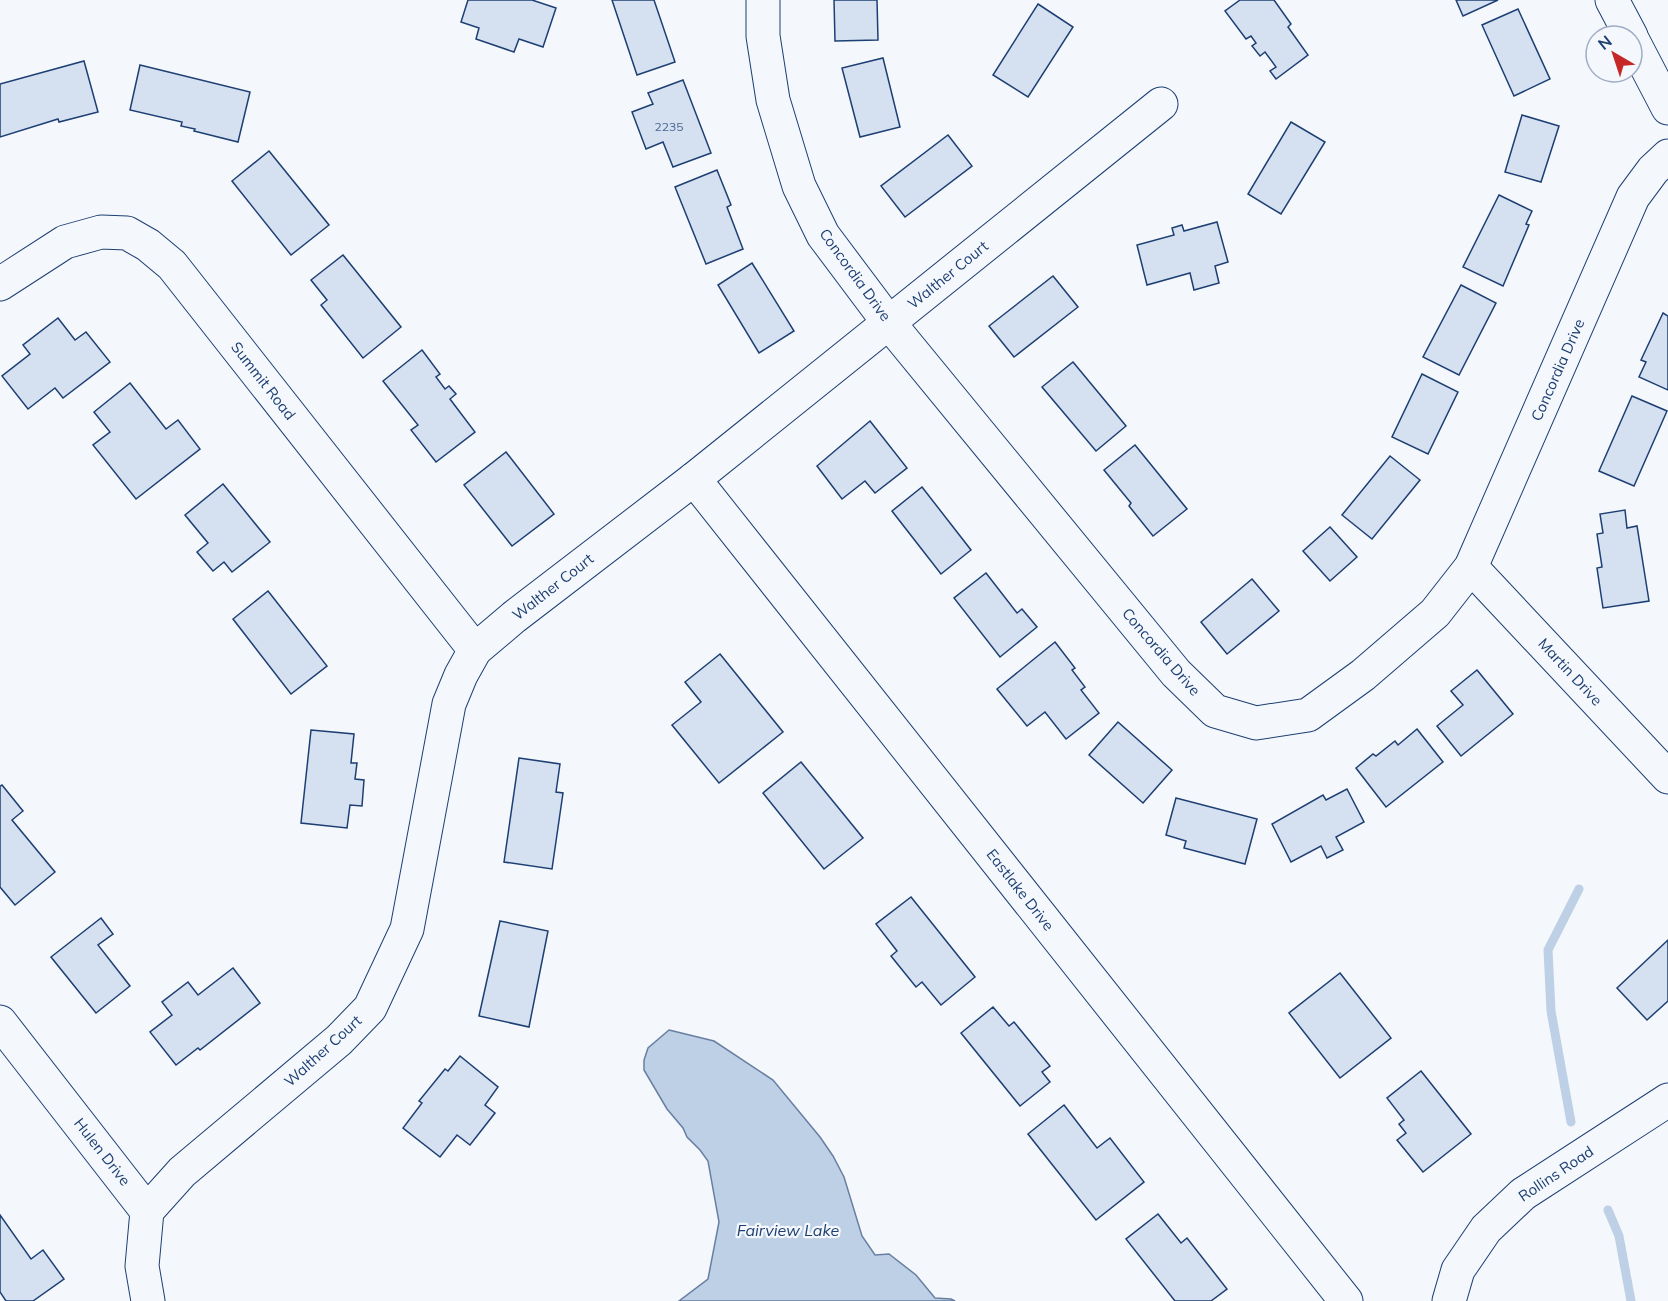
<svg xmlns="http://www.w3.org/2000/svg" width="1668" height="1301" viewBox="0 0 1668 1301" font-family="Mulish,sans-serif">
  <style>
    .water { fill: #bed0e5; stroke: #687fa3; stroke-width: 1.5 }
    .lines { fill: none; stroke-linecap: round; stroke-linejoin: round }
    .stream { stroke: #bed0e5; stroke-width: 9 }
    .building { fill: #d5e0f0; stroke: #1d3f73; stroke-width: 1.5 }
    .minor-casing { stroke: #1d3f73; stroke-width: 35 }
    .minor { stroke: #f4f7fb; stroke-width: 33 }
    .labels { text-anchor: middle; stroke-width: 4.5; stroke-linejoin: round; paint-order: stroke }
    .number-label { font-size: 12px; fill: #4b6792 }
    .street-label { font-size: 15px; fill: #1d3f73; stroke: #f4f7fb }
    .water-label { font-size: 16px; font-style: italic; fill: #1d3f73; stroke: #f4f7fb }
  </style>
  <rect width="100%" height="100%" fill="#f4f7fb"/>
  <path class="water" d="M669,1030L714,1041L773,1080L820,1137L833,1156L844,1177L862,1236L875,1255L889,1254L916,1275L935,1298L951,1299L955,1301H679L708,1279L719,1222L708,1161L700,1150L687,1137L683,1128L667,1109L644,1070V1060L648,1048Z"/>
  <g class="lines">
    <g class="stream">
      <path d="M1571,1122L1551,1011L1548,950L1579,889"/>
      <path d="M1608,1210L1619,1236L1631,1301"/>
    </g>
  </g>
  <g class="building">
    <path d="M468,0H532L556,8L543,47L519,39L514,52L476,39L479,28L461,22Z"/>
    <path d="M612,0H654L675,62L637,75Z"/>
    <path d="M834,0H877L878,40L835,41Z"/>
    <path d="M1240,0H1274L1291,24L1288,27L1308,55L1276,79L1270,71L1276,67L1265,52L1260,56L1252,46L1256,43L1251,36L1246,39L1225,11Z"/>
    <path d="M1456,0H1498L1463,16Z"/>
    <path d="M1038,4L1073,27L1028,97L993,75Z"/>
    <path d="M1518,9L1550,79L1514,96L1482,25Z"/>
    <path d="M883,58L900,127L860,137L842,68Z"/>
    <path d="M84,61L98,112L59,122L58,119L0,137V84Z"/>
    <path d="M140,65L250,92L238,142L194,131L195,129L181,126L182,122L130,110Z"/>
    <path d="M683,80L711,153L673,167L663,142L646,149L632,112L653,104L648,93Z"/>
    <path d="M1522,115L1559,126L1541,182L1505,172Z"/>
    <path d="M1291,122L1325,142L1281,214L1248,194Z"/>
    <path d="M948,135L972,166L905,217L881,186Z"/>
    <path d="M269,151L329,225L291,255L232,181Z"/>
    <path d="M717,170L731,205L727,207L743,249L706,264L675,187Z"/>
    <path d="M1499,195L1532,211L1526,224L1529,225L1503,286L1463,267Z"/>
    <path d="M1217,222L1228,262L1215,266L1219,283L1194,290L1190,273L1147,285L1137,245L1174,235L1172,228L1182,225L1184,231Z"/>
    <path d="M343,255L401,327L363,358L321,305L327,300L311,280Z"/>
    <path d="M752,263L794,331L759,353L718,285Z"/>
    <path d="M1053,276L1078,307L1014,357L989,326Z"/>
    <path d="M1461,285L1496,303L1459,375L1423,357Z"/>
    <path d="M1663,313L1668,316V390L1639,377L1646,362L1641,360Z"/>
    <path d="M58,318L75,340L86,332L110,362L63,398L55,388L28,409L2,376L30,354L23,345Z"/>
    <path d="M422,350L440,374L436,377L445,389L449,386L456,394L450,399L475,432L436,462L411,430L418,425L383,381Z"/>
    <path d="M1073,362L1126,426L1096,451L1042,387Z"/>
    <path d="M1422,374L1458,392L1428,454L1392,437Z"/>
    <path d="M130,383L166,429L178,420L200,449L136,499L93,445L110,432L94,412Z"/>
    <path d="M1632,396L1667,411L1634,486L1599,471Z"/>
    <path d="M870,421L907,468L875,493L865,481L842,499L817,466Z"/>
    <path d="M1135,445L1187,509L1153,536L1129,506L1131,503L1104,470Z"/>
    <path d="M506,452L554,514L512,546L464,485Z"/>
    <path d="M1390,456L1420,480L1372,539L1342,515Z"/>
    <path d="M223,484L270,542L232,572L224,562L213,571L197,552L208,543L185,515Z"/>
    <path d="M922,487L971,550L941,574L892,511Z"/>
    <path d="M1625,510L1627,528L1637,526L1649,601L1603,608L1597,568L1602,567L1597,534L1603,533L1600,514Z"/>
    <path d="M1330,527L1357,557L1330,581L1303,551Z"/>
    <path d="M986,573L1017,613L1022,609L1037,627L1000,657L954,598Z"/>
    <path d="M1252,579L1279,611L1227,654L1201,622Z"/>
    <path d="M268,591L327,666L291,694L233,619Z"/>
    <path d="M1055,642L1075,668L1072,670L1085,687L1081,690L1099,713L1066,739L1045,712L1027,726L997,689Z"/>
    <path d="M720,654L783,732L719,783L672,725L701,702L685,682Z"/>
    <path d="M1477,670L1513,714L1461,756L1437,726L1463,705L1451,691Z"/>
    <path d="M1118,722L1172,770L1143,803L1089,755Z"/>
    <path d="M1417,729L1443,762L1386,807L1356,768L1373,754L1376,756L1395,741L1398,745Z"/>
    <path d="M311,730L354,734L351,763H357L355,779L364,780L362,806L350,805L347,828L301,823Z"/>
    <path d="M519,758L560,764L556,792L563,793L552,869L504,862Z"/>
    <path d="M801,762L863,838L824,869L763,793Z"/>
    <path d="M2,785L23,811L12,820L55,872L15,905L0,887V786Z"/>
    <path d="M1347,789L1364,822L1336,837L1343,850L1327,858L1321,846L1291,862L1272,824L1323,795L1326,800Z"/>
    <path d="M1176,798L1257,819L1245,864L1184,848L1186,841L1166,835Z"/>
    <path d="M911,897L975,977L941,1005L922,982L916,987L891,956L897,951L876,924Z"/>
    <path d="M101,918L113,934L98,945L130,986L96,1013L51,957Z"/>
    <path d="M500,921L548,931L529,1027L479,1016Z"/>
    <path d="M1668,940V1001L1647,1020L1617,988Z"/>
    <path d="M233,968L260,1003L200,1050L198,1048L176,1065L150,1032L172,1015L162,1002L188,982L198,995Z"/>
    <path d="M1340,973L1391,1038L1340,1078L1289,1013Z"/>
    <path d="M993,1007L1009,1026L1014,1022L1050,1066L1042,1072L1050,1082L1020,1106L961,1033Z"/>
    <path d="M460,1056L498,1087L485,1105L495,1113L470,1145L457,1135L440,1157L403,1128L422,1103L419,1101L445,1069L448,1071Z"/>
    <path d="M1421,1071L1471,1134L1423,1172L1397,1140L1406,1133L1399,1124L1404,1120L1387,1098Z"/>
    <path d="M1064,1105L1097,1148L1110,1138L1144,1182L1096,1220L1028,1134Z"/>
    <path d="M1158,1214L1181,1243L1187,1238L1227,1289L1211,1301H1175L1126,1239Z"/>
    <path d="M0,1215L31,1259L43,1250L64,1279L33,1301H6L0,1292Z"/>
  </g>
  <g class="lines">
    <g class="minor-casing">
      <g id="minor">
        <path d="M763,0V36L773,100L799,186L823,235L889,323L1176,673L1215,711L1256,723L1308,715L1363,675L1435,613L1471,567L1633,197L1653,170L1668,156"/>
        <path d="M1612,0L1631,36"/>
        <path d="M1632,39L1668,108"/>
        <path d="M0,284L65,242L101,232L127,233L148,245L172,265L475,650"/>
        <path d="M694,479L1346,1301"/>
        <path d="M1471,567L1668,777"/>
        <path d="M0,1022L147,1211L142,1266L148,1301"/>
        <path d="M147,1211L182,1172L339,1040L370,1008L407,929L449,704L461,675L475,650L514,617L694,479L1161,104"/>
        <path d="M1449,1301L1458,1270L1486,1229L1523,1194L1668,1100"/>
      </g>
    </g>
    <use href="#minor" class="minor"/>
  </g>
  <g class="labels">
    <g class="number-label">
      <text x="669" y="131">2235</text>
    </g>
    <g class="street-label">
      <text transform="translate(855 275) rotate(54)" y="5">Concordia Drive</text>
      <text transform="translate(948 275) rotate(-39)" y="5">Walther Court</text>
      <text transform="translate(1558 370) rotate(-66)" y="5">Concordia Drive</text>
      <text transform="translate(263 381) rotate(52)" y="5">Summit Road</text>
      <text transform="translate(553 587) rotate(-38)" y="5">Walther Court</text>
      <text transform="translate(1161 652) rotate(49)" y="5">Concordia Drive</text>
      <text transform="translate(1570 672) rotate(47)" y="5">Martin Drive</text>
      <text transform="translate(1020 890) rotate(52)" y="5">Eastlake Drive</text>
      <text transform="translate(323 1051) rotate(-42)" y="5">Walther Court</text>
      <text transform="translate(102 1152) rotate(52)" y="5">Hulen Drive</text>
      <text transform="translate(1556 1174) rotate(-34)" y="5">Rollins Road</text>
    </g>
    <g class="water-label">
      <text x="788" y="1236">Fairview Lake</text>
    </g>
  </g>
  <g transform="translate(1614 54) rotate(321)"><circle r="28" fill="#f4f7fb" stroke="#9eadc5" stroke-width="1.5"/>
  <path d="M0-4.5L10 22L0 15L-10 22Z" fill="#c62828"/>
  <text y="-9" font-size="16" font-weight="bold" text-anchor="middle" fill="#1d3f73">N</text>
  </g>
</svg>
